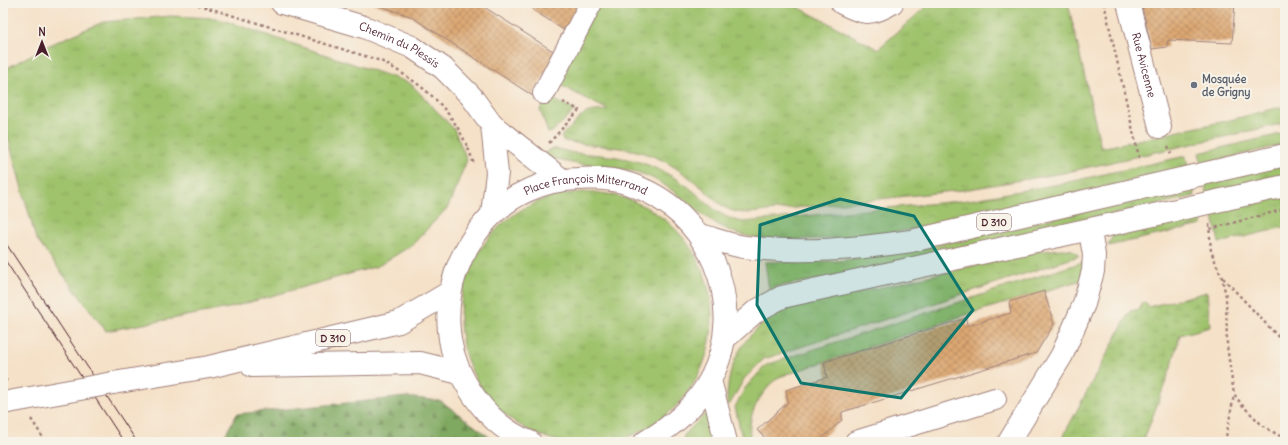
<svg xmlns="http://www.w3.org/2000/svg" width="1288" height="445" viewBox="0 0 1288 445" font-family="Delius,sans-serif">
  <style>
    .grass { fill: url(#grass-tufts); stroke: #74704c }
    .forest { fill: url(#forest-firs); stroke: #646446 }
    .wetland { fill: url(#wetland-marsh); stroke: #74704c }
    .building { fill: url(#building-cross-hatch) }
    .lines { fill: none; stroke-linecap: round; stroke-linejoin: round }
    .minor-casing { stroke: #a0807a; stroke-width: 24 }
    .major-casing { stroke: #a0807a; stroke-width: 24 }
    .highway-casing { stroke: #a0807a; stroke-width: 24 }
    .path { stroke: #a0807a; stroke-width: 2.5; stroke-dasharray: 3 3; stroke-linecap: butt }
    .minor { stroke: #fff; stroke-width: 22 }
    .major { stroke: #fff; stroke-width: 22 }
    .highway { stroke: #fff; stroke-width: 22 }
    .tram { stroke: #4a1f2b; stroke-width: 1 }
    .major-bridge-casing { stroke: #a0807a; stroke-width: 24; stroke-linecap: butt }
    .major-bridge { stroke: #fff; stroke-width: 22 }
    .marked { fill: #0f766e; fill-opacity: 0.2; stroke: #0f766e; stroke-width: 3; stroke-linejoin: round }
    .worship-dot { fill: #6b7280; stroke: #f7f3e8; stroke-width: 1.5 }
    .labels { text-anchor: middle; stroke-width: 4; stroke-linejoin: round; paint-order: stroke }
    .shield { fill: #f7f3e8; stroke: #7e5f64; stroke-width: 1 }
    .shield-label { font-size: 10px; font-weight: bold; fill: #4a1f2b }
    .street-label { font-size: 11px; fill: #4a1f2b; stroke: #f7f3e8 }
    .worship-label { font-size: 11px; font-weight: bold; fill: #5b616d; stroke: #f7f3e8; text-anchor: start }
  </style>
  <defs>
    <pattern id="grass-tufts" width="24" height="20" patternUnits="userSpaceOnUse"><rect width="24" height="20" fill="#9fc26c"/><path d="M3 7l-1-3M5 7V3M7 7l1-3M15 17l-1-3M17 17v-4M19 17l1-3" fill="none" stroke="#8aa65e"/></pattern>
    <pattern id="forest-firs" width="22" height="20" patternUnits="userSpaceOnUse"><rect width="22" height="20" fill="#7fa860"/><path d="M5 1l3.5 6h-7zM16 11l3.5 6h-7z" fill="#6a884f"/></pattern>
    <pattern id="wetland-marsh" width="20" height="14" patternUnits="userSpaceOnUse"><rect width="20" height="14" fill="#9fc26c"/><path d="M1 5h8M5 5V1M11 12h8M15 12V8" fill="none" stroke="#8aa65e"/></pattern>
    <pattern id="building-cross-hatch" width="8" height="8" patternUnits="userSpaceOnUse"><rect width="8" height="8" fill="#dca772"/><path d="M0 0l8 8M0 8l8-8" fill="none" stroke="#b4875e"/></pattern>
  </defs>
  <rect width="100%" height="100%" fill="#f7f3e8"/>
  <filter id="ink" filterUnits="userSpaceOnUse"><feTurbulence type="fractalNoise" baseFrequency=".025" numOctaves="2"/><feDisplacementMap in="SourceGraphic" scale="8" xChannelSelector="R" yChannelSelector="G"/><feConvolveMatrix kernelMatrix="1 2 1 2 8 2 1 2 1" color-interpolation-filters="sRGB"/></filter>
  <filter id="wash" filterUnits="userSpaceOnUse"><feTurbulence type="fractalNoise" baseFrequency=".012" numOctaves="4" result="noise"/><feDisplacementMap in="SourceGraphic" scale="16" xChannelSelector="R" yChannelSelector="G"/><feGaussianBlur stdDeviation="0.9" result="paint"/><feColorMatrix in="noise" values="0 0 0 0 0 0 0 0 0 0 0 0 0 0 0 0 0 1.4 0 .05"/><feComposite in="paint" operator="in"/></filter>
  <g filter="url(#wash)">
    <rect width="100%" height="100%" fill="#f5e1c8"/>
    <g class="grass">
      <path d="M598,3H790L878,49L930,3H1068L1101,148L1226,121L1285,106V123L1063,173L963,190L749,213C741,213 735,212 728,209C720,206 715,199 709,194C695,181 679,169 662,160C628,144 599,148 564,141L561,137C564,132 570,129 574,124C587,109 589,112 608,110L556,83Z"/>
      <path d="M170,16L216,18L410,83L454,129L467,160L448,207L412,245L378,266L229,308L106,331L36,239L8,138L3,78L9,67L47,46L103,22Z"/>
      <path d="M549,97L575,110L552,132L548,133L540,109Z"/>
      <path d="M1285,133V144L1202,164L1199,153Z"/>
      <path d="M551,149C559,148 567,152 575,153C621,156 648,159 687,186C707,201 716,217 743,222L969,200L1064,183L1186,156L1188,168C1131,181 1074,194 1017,207C949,223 883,238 813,239C789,239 762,241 739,234C702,223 681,189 645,175C611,162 575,170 543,154Z"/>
      <path d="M1285,165V175L1207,194L1205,183Z"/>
      <path d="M1193,186L1195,196L839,276L779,286L769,290L765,262L840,261L928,247Z"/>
      <circle cx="586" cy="318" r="126"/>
      <path d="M1285,195V227L1219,243L1212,212Z"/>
      <path d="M1200,215L1202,225L1108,246L1113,235Z"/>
      <path d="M1062,249L1073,250L1079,256L764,359L744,379L730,404H727C726,358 749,325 791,308L1033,252Z"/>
      <path d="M1086,261L1082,280L959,317L779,377C760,393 745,416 751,442H743L735,407L745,388L766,365Z"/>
      <path d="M707,412L720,442H683L684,435Z"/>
    </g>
    <path class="forest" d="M406,397L441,401L496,442H221L237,414Z"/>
    <path class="wetland" d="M1207,292L1210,327L1180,335L1172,365L1143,442H1060L1130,311L1140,309L1141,303L1145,302L1148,307Z"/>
    <g id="blocks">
      <g class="building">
        <path d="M371,3H478L556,53L533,96L410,16Z"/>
        <path d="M537,3H582L567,32L533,10Z"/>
        <path d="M1141,3H1235L1232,43L1168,40L1167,47L1152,49Z"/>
        <path d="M1044,291L1054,324L1036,353L842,412V420L818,442H769L757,430L788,402L786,390L827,377L824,362L966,318L967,326L1011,313L1009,302Z"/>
      </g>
    </g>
  </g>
  <g filter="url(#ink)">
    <use href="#blocks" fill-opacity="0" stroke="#a0807a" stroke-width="1"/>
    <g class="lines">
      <g class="minor-casing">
        <g id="minor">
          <path id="s1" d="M282,3L364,27L412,47L443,68L471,96L492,125L561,179"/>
          <path d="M842,3C863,14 871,16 892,3"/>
          <path id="s2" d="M1128,3L1160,127"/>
          <path d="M544,93L591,3"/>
          <path d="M492,214L497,173L492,125"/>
          <path d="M710,380L726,442"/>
          <path d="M856,442L995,399"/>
          <path d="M1009,442L1062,355L1084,304L1093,271L1094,255L1090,231"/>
        </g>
      </g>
      <g class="major-casing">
        <g id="major">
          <path d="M700,235C715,239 730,245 745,247C800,254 856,249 911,241L1285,155"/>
          <path d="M724,339L756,311L782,297L1285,186"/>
          <path d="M252,366L420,363L460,373"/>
          <path d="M113,383L209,367L399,322L450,292"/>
          <path id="s3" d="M530,442C487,426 453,376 449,331C445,290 459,251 487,220C509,195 543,180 577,179C594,178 612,178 629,184C709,210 750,305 710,380C695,407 672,427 645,442"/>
        </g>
      </g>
      <g class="highway-casing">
        <path id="highway" d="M523,440L524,442"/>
      </g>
      <g class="path">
        <path d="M192,3L381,61C428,87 456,111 474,164"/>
        <path d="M1104,3L1140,162"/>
        <path d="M549,143L579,110L563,102"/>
        <path d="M1168,146L1171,154"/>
        <path d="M1209,224L1211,251L1222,278L1226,296L1227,346L1234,394L1242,405L1263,426L1285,439"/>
        <path d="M1210,229L1285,209"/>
        <path d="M1223,278L1285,344"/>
        <path d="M3,375L7,381"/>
        <path d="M31,419L46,442"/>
        <path d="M1225,442L1234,395"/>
      </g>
      <use href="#minor" class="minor"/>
      <use href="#major" class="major"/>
      <use href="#highway" class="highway"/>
      <g class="tram">
        <path d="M3,239L137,442"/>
        <path d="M3,257L124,442"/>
      </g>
      <g class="major-bridge-casing">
        <path id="major-bridge" d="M3,403L113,383"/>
      </g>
      <use href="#major-bridge" class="major-bridge"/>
    </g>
  </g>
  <path class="marked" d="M840,199L914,216L973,310L901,398L801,383L757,305L760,225Z"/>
  <circle class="worship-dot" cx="1194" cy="85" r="4"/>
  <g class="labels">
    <g class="shield">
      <rect x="977" y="214" width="34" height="16" rx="3"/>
      <rect x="316" y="330" width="34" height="16" rx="3"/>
    </g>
    <g class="shield-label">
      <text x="994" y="226">D 310</text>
      <text x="333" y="342">D 310</text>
    </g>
    <g class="street-label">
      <text dy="4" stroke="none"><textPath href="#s1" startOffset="125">Chemin du Plessis</textPath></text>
      <text dy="4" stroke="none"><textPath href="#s2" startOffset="64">Rue Avicenne</textPath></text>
      <text dy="4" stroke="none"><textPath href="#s3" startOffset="375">Place François Mitterrand</textPath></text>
    </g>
    <g class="worship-label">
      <text x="1202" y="83">Mosquée<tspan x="1202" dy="13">de Grigny</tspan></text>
    </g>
  </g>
  <rect width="1288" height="445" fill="none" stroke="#f7f3e8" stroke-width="16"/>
  <g transform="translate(42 42)" stroke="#f7f3e8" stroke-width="3" paint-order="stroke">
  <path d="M0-3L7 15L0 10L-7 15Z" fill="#4a1f2b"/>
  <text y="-6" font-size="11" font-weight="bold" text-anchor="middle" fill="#4a1f2b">N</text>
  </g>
</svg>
